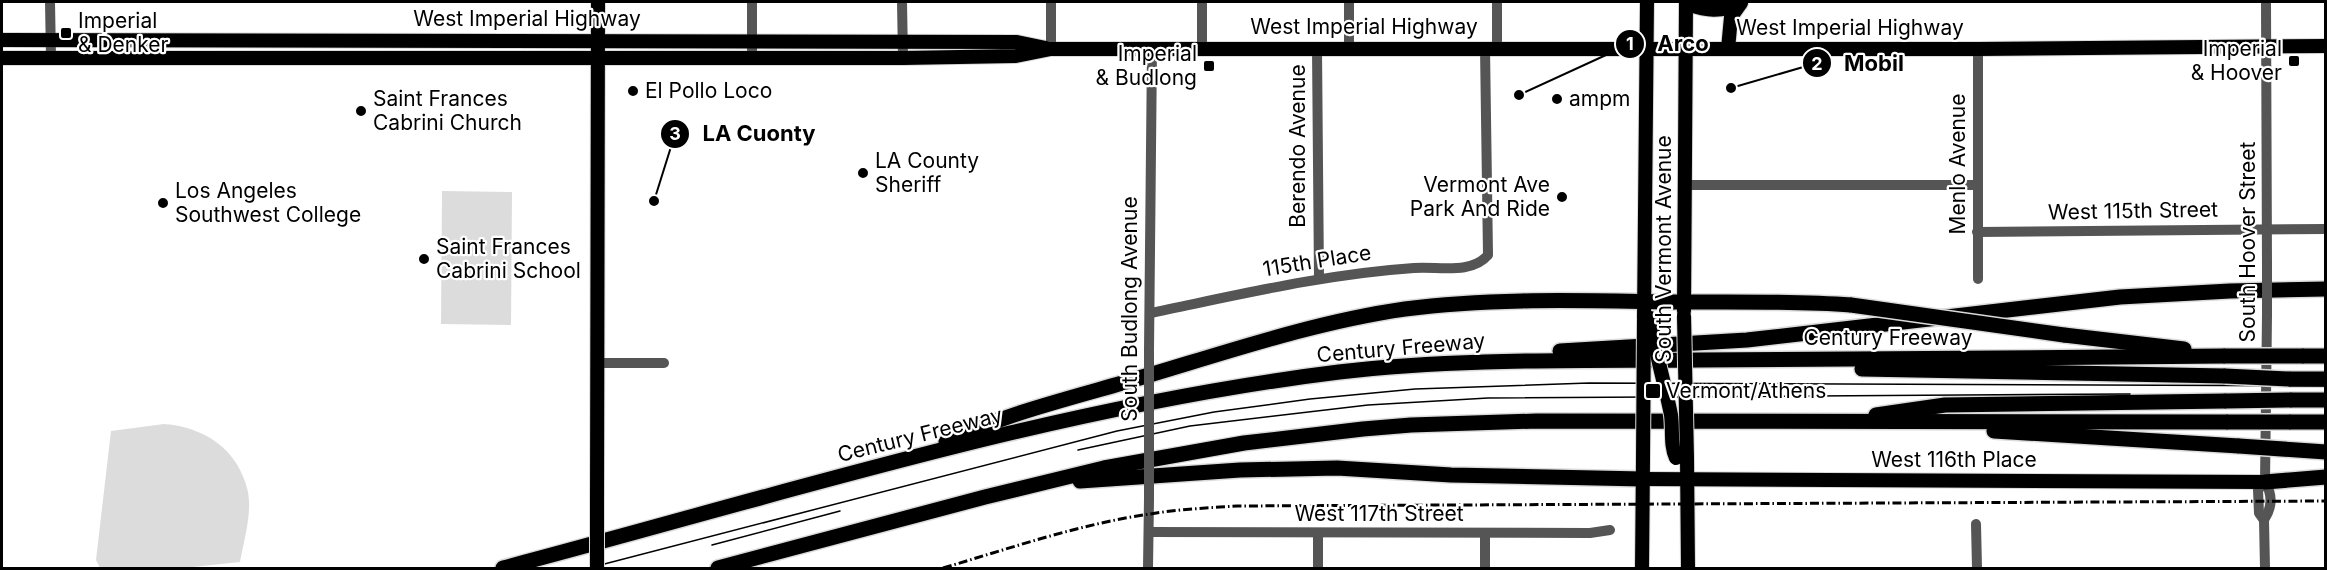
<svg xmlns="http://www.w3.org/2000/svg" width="2327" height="570" viewBox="0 0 2327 570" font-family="Inter,sans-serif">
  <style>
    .green { fill: #dcdcdc }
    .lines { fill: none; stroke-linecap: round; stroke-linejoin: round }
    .major-casing { stroke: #dbdbdb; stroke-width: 16 }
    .highway-casing { stroke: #dbdbdb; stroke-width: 18 }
    .minor { stroke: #555; stroke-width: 10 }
    .major { stroke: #000; stroke-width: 14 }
    .highway { stroke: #000; stroke-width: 15 }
    .tram { stroke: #000; stroke-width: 1.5 }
    .rail { stroke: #000; stroke-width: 3; stroke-dasharray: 9 3 1.5 3; stroke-linecap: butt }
    .major-bridge-casing { stroke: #dbdbdb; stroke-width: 16; stroke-linecap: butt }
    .highway-bridge-casing { stroke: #dbdbdb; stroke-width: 18; stroke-linecap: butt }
    .minor-bridge { stroke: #555; stroke-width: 10 }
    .major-bridge { stroke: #000; stroke-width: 14 }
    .highway-bridge { stroke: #000; stroke-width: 15 }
    .poi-dot { fill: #000; stroke: #fff; stroke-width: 2 }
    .labels { text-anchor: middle; stroke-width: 4.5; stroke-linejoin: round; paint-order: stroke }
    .street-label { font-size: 21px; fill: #000; stroke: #fff }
    .poi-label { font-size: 21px; fill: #000; stroke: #fff; text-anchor: start }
    .leader { fill: none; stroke: #000; stroke-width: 2 }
    .callout-dot { fill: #000; stroke: #fff; stroke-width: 2 }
    .mark-label { font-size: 18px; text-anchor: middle; font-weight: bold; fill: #fff }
    .callout-label { font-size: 22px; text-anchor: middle; font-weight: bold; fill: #000; stroke: #fff; stroke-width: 4.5; stroke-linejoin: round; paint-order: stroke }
  </style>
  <rect width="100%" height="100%" fill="#fff"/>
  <g class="green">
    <path d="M442,191L512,192L511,325L441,324Z"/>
    <path d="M164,424C205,427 239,450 248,492C252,514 244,540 240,562L183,568H100L96,560L111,431Z"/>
  </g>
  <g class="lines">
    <g class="major-casing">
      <g id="major">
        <path d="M1686,4C1706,10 1721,14 1740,2"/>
        <path d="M2,40L1017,42L1046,48"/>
        <path d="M1728,49L1731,17L1741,3"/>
        <path d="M2,58H903L1016,56L1051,49H1978L2326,46"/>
        <path d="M1684,311L1686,2"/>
        <path d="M1644,318L1647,2"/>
        <path d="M1687,458L1688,568"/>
        <path d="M1643,479L2265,482"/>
        <path d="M597,504L598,2"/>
        <path d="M1642,568L1643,459"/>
      </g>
    </g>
    <g class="highway-casing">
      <g id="highway">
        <path d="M2064,335L2184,349"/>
        <path d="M1560,351L1747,340L2120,297L2230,291L2326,289"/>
        <path d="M2302,356H2326"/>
        <path d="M1862,369L2225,376"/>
        <path d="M2289,379H2326"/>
        <path d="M2290,400H2326"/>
        <path d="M1876,415L1945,405L2226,401"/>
        <path d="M2289,422H2326"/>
        <path d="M1994,431L2239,446"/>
        <path d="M946,442C1006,413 1072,398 1136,379C1224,353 1314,322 1405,309C1497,297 1591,301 1684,302C1739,302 1795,301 1851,305"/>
        <path d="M1080,481L1240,470L1337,468L1451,475L1643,479"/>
        <path d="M2265,482L2326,477"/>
        <path d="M503,568C780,495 1054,407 1339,372C1459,358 1579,361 1699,360C1874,360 2050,357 2225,356"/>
        <path d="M718,568L985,497L1104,468L1244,443L1363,429L1411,425L1536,421L2228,422"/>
      </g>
    </g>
    <g class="minor">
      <path d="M50,2L51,58"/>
      <path d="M902,2L903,58"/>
      <path d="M1202,2V49"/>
      <path d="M1349,2V49"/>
      <path d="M2266,2L2267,266"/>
      <path d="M1497,48V2"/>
      <path d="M1051,49V2"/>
      <path d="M1317,49L1319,279"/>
      <path d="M752,57V2"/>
      <path d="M1685,185H1976"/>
      <path d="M1977,232L2326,229"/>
      <path d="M1978,279V49"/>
      <path d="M1150,313C1238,295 1325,274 1414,268C1438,266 1471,275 1488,255L1485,48"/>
      <path d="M1149,350L1152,49"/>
      <path d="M598,363H664"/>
      <path d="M2264,520C2272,508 2273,495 2265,482L2267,315"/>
      <path d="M1976,524L1977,568"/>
      <path d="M1149,532L1590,533L1610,530"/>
      <path d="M1148,568L1149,499"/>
      <path d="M1318,568V534"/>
      <path d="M1485,568V534"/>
      <path d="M2265,568L2264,520L2259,513L2258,490L2265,482"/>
    </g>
    <use href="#major" class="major"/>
    <use href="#highway" class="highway"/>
    <g class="tram">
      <path d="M1078,450L1190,426L1368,405L1488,398L2130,394"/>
      <path d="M712,545L840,511"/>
      <path d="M589,568L1117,431L1214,412L1310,399L1415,389L1589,383L2326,386"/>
    </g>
    <path class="rail" d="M943,568C1011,548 1080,524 1150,514C1179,509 1208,508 1237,506L2326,501"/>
    <g class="major-bridge-casing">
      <g id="major-bridge">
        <path d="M1684,316L1687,458"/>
        <path d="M1651,318C1654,351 1665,383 1671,415C1673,429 1670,446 1676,458"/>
        <path d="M1643,459L1644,320"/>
        <path d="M597,568V504"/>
      </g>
    </g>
    <g class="highway-bridge-casing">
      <g id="highway-bridge">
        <path d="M1851,305L2064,335"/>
        <path d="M2225,356H2302"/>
        <path d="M2225,376L2289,379"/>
        <path d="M2226,401L2290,400"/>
        <path d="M2228,422H2289"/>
        <path d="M2239,446L2326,452"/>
      </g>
    </g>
    <g class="minor-bridge">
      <path d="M2267,315V266"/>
      <path d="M1149,499V350"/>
    </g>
    <use href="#major-bridge" class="major-bridge"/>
    <use href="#highway-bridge" class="highway-bridge"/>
  </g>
  <g class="poi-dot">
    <rect x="60" y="27" width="12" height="12" rx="3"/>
    <rect x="2288" y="55" width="12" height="12" rx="3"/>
    <rect x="1203" y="60" width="12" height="12" rx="3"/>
    <circle cx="633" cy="91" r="6"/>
    <circle cx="1557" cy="99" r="6"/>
    <circle cx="361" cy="111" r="6"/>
    <circle cx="863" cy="173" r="6"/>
    <circle cx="1562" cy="197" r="6"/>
    <circle cx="163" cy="203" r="6"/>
    <circle cx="424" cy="259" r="6"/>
    <rect x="1645" y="383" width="16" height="16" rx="3"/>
  </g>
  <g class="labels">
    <g class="street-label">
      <text x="527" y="26">West Imperial Highway</text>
      <text x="1364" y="34">West Imperial Highway</text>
      <text x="1850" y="35">West Imperial Highway</text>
      <text transform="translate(1298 146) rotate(-90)" y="7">Berendo Avenue</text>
      <text transform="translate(1958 164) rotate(-90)" y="7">Menlo Avenue</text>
      <text transform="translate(2133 211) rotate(-1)" y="7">West 115th Street</text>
      <text transform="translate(2248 242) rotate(-90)" y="7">South Hoover Street</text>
      <text transform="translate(1664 249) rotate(-90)" y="7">South Vermont Avenue</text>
      <text transform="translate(1317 261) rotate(-9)" y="7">115th Place</text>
      <text transform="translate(1130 309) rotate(-90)" y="7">South Budlong Avenue</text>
      <text x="1888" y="345">Century Freeway</text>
      <text transform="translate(1401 348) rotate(-5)" y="7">Century Freeway</text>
      <text transform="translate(920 435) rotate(-14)" y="7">Century Freeway</text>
      <text x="1954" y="467">West 116th Place</text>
      <text x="1379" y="521">West 117th Street</text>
    </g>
    <g class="poi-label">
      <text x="78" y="28">Imperial<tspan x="78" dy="24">&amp; Denker</tspan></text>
      <text x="2282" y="56" text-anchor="end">Imperial<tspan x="2282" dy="24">&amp; Hoover</tspan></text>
      <text x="1197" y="61" text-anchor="end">Imperial<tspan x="1197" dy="24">&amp; Budlong</tspan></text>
      <text x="645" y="98">El Pollo Loco</text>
      <text x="373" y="106">Saint Frances<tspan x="373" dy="24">Cabrini Church</tspan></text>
      <text x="1569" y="106">ampm</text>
      <text x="875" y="168">LA County<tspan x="875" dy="24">Sheriff</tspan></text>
      <text x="1550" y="192" text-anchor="end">Vermont Ave<tspan x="1550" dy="24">Park And Ride</tspan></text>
      <text x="175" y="198">Los Angeles<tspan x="175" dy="24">Southwest College</tspan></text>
      <text x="436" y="254">Saint Frances<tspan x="436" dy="24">Cabrini School</tspan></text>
      <text x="1666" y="398">Vermont/Athens</text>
    </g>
  </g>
  <path class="leader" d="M1519 95L1630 44M1731 88L1817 63M654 201L675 134"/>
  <g class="callout-dot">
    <circle cx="1519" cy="95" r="6"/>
    <circle cx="1731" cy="88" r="6"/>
    <circle cx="654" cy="201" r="6"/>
    <circle cx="1630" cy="44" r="15"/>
    <circle cx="1817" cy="63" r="15"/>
    <circle cx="675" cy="134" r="15"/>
  </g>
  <g class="mark-label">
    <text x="1630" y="50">1</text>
    <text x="1817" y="70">2</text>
    <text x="675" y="140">3</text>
  </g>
  <g class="callout-label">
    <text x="1683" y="51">Arco</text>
    <text x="1874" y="71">Mobil</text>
    <text x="759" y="141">LA Cuonty</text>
  </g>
  <rect width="2327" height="570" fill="none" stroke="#000000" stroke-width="6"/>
</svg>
